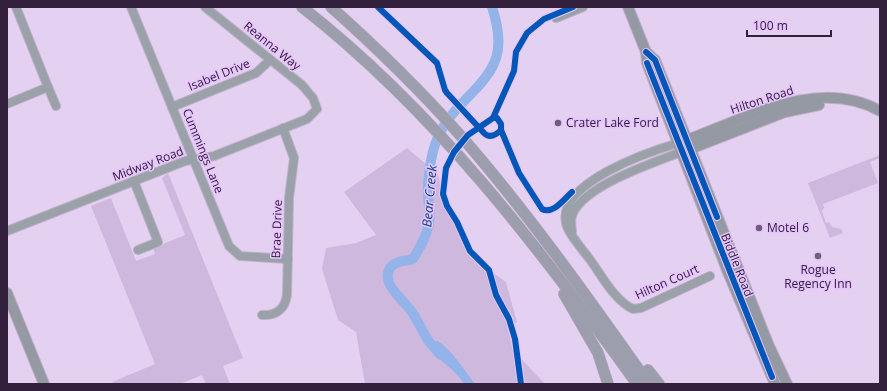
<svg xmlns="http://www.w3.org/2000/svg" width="887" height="391" viewBox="0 0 887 391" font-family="'Open Sans',sans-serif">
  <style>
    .green { fill: #cfb8de }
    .water { fill: #94b4e9 }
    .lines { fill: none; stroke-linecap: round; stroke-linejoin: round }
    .river { stroke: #94b4e9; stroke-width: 10 }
    .minor-casing { stroke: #c0b0ca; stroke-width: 10 }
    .major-casing { stroke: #c0b0ca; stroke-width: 12 }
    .highway-casing { stroke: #c0b0ca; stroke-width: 12 }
    .minor { stroke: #9aa1a9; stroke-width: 8 }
    .major { stroke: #9499a4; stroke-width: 10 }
    .highway { stroke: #9d9ead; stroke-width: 11 }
    .cycleway-casing { stroke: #e7c4fe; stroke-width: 8 }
    .cycleway { stroke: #0057b8; stroke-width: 6 }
    .poi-dot { fill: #705e7b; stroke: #e7c4fe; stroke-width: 1.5 }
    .labels { text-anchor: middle; stroke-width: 3; stroke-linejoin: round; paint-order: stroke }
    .street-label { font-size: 12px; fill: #32203c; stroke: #e7c4fe }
    .poi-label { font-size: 12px; fill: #32203c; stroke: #e7c4fe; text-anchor: start }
    .water-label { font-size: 13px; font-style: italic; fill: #0b467d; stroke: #e7c4fe }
  </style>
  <rect width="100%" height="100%" fill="#e4d1f1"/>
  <g class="green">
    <path d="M407,148L438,174L442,194L469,251L484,266L506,282L517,322L507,326L513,350L545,384H365L356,332L338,320L322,269L326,248L356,243L376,235L344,192Z"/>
    <path d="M880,155V158L870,162L878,183L823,204L824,208L822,211L826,223L829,222L832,227L841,229L843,233L830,238L808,183Z"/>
    <path d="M168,173L243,358L223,366L230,384H206L202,375L180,384H113L112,382L155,364L91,206L111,198L136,261L155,254L153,248L185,235L162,178Z"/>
  </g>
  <path class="water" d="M438,341C453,351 464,370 475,384H464C455,369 440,362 430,349L433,342Z"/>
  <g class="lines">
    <path class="river" d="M441,355C424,339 423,329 412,312C405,301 380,284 390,268C394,261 406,261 413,259C420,248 427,236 429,223C431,211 427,198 428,186C429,170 432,148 440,133C446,120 456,109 466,99C498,68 506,50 492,7"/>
    <g class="minor-casing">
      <g id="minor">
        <path d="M131,7L229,246L240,256L288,259"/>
        <path d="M556,18L583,7"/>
        <path d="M48,87L56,106"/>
        <path d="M7,104L48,87L16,7"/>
        <path d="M172,107L256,73L270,60"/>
        <path d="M678,143C648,152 557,183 566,223C568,234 584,251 591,261C602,276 615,301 633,309L641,308L710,276"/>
        <path d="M134,181L158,242L138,250"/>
        <path d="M7,231L185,161L214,156L307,119L317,109L313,98L302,85L205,7"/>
        <path d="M572,231C571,225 570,219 573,213C586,185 653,163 681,152"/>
        <path d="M262,315C276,316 285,309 287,295L289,198L294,158L283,128"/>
      </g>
    </g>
    <g class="major-casing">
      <g id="major">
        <path d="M628,7L646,52L647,63L727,270L775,384"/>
        <path d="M646,52L655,60L769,346L787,384"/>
        <path d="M681,142C742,121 817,75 880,111"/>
        <path d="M685,151L785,112L819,105"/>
        <path d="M7,293L44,384"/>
      </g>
    </g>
    <g class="highway-casing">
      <g id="highway">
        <path d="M302,7C436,112 539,247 637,384"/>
        <path d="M331,7C376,47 420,90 460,135C529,214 589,299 649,384"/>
        <path d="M564,294L598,353L608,384"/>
        <path d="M648,370L659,384"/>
      </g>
    </g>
    <use href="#minor" class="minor"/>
    <use href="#major" class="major"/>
    <use href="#highway" class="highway"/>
    <g class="cycleway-casing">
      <g id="cycleway">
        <path d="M378,7L437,63L445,90L447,93L484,133C490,139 496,135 501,130V124L497,118H493L468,135L454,152L446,168L443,194L447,206L457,222L470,251L489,270L496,295L509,319L515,339L521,384"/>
        <path d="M646,52L655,60L717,217"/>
        <path d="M647,63L772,377"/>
        <path d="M493,118L514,71L516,52L527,33L544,19L573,7"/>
        <path d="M501,130L519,173L542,209C553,215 564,199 572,192"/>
      </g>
    </g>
    <use href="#cycleway" class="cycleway"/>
  </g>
  <g class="poi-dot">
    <circle cx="558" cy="123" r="4"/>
    <circle cx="759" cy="228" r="4"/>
    <circle cx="818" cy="256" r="4"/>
  </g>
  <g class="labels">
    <g class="street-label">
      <text transform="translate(272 46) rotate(39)" y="4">Reanna Way</text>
      <text transform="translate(219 75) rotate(-22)" y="4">Isabel Drive</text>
      <text transform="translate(762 100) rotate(-18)" y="4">Hilton Road</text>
      <text transform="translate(203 151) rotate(68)" y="4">Cummings Lane</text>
      <text transform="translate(148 164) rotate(-21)" y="4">Midway Road</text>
      <text transform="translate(277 229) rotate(-88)" y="4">Brae Drive</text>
      <text transform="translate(737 265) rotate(68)" y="4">Biddle Road</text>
      <text transform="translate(667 282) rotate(-24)" y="4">Hilton Court</text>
    </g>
    <g class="poi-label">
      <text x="566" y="127">Crater Lake Ford</text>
      <text x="767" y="232">Motel 6</text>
      <text x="818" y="274" text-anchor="middle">Rogue<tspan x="818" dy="14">Regency Inn</tspan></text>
    </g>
    <g class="water-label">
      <text transform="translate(429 196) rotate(-85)" y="5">Bear Creek</text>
    </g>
  </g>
  <rect width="887" height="391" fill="none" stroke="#32203c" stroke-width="16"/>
  <path d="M747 30v6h84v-6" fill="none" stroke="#32203c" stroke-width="2"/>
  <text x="753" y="30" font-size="12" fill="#32203c" stroke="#e7c4fe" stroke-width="3" paint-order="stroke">100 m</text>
</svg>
